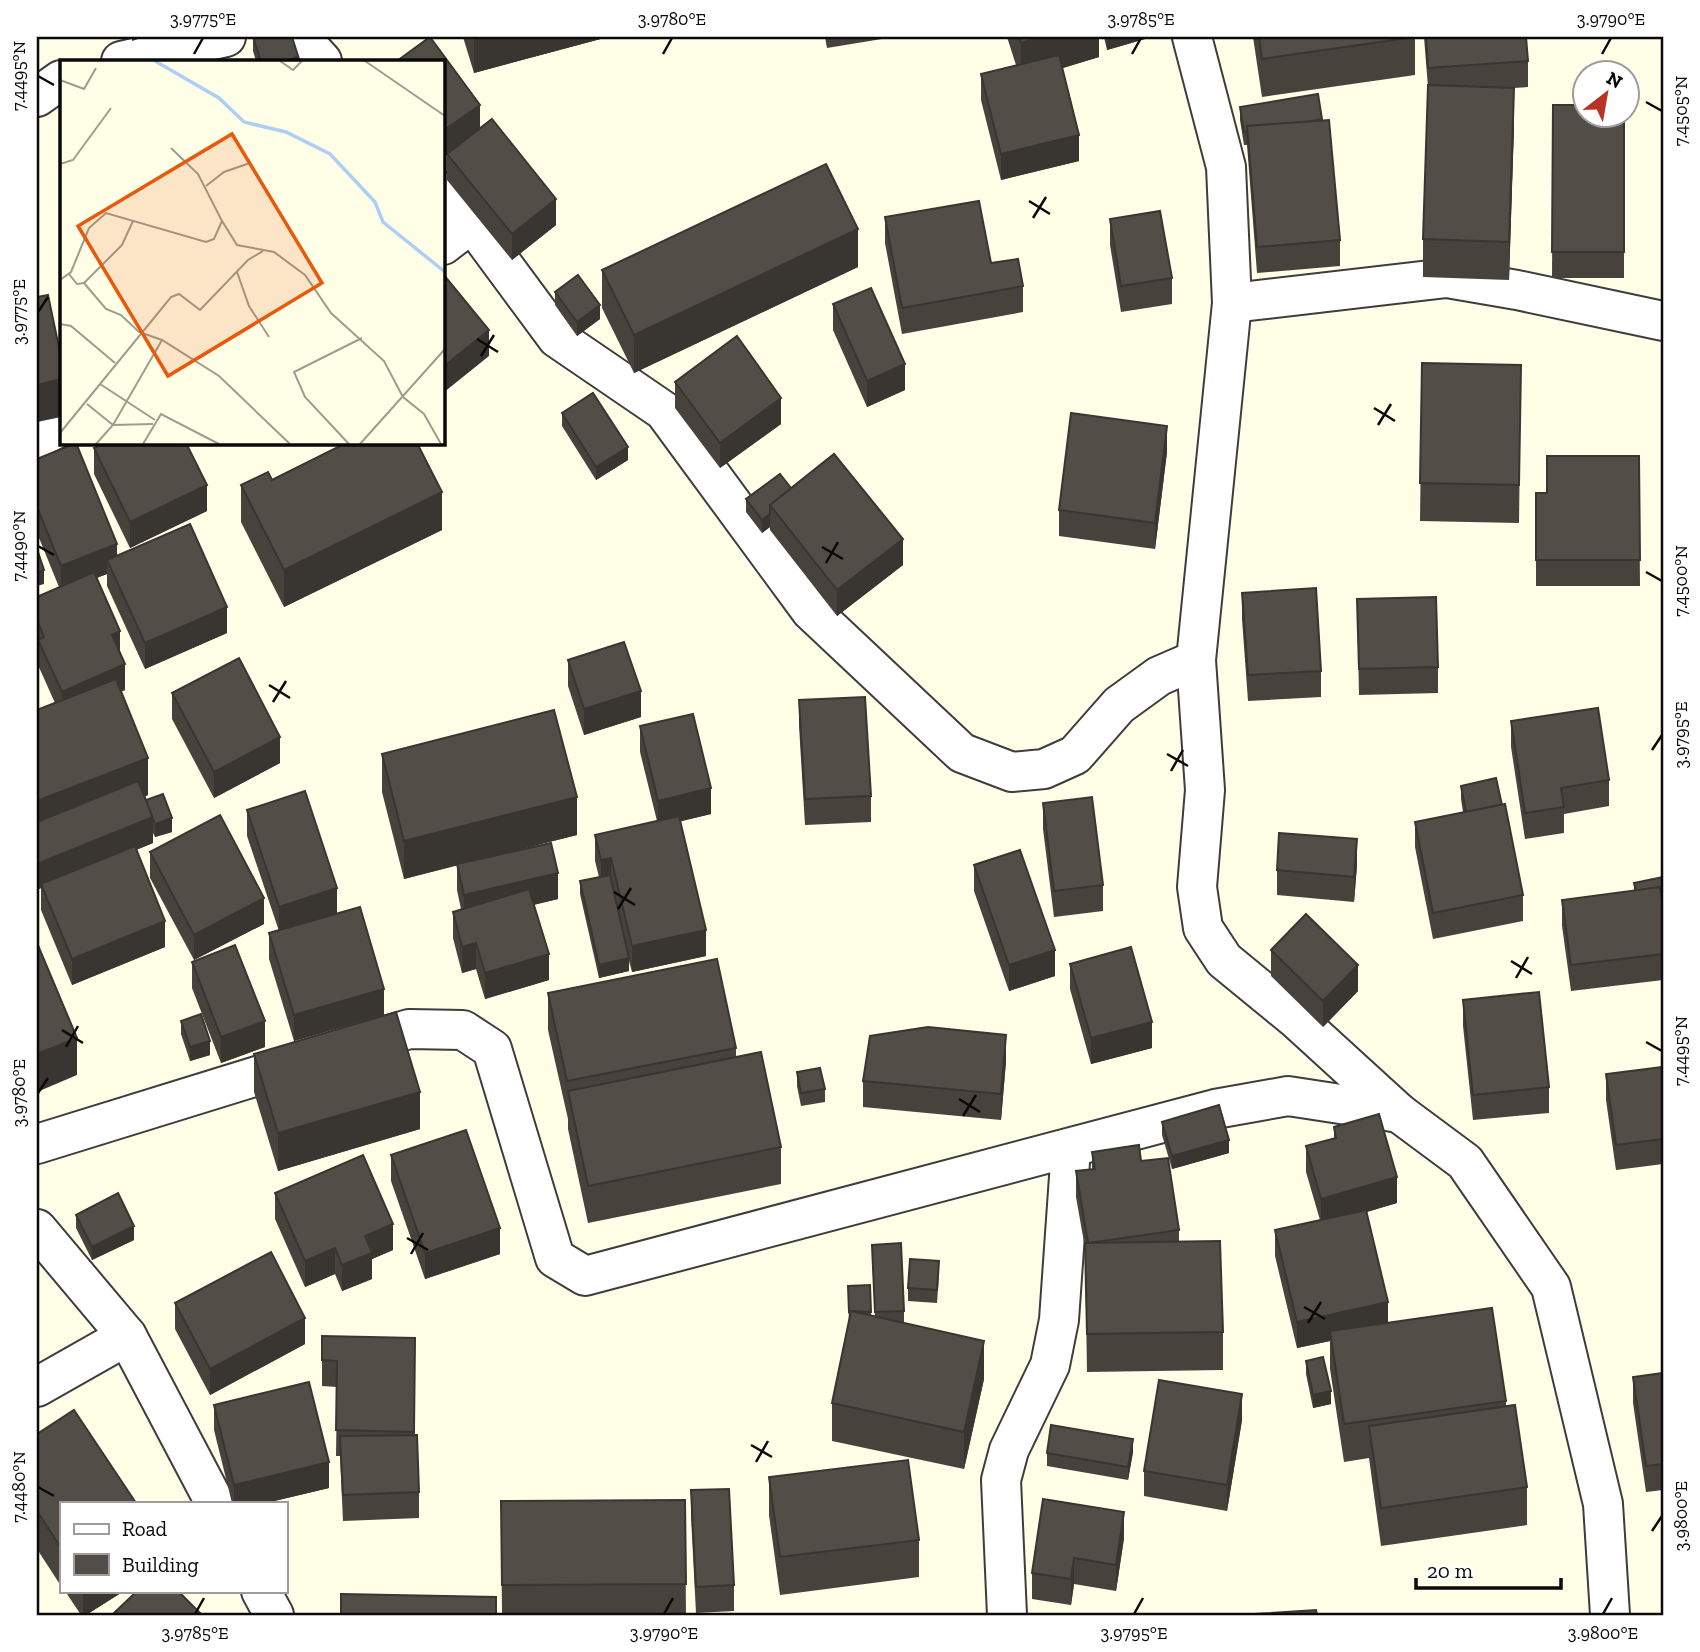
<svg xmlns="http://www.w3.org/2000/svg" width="1700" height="1652" viewBox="0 0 1700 1652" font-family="'Zilla Slab',serif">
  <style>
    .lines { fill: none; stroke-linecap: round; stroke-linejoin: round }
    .minor-casing { stroke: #3d3d3d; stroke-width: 42 }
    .minor { stroke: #fff; stroke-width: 38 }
    .wall { fill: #47423c }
    .shaded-wall { fill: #393631 }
    .building { fill: #524d46; stroke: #393631; stroke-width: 2 }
    .ticks { fill: none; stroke: #0a0a0a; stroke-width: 2.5 }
    .inset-river { fill: none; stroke: #adcff5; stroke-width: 3.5 }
    .inset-road { fill: none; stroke: #9d9c8f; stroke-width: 2 }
    .view { fill: #e8590c; fill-opacity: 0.15; stroke: #e8590c; stroke-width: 3.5 }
    .inset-edge { fill: none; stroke: #0a0a0a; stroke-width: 3.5 }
    .neatline { fill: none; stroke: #0a0a0a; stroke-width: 2.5 }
    .ticks-label { font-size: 18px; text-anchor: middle; fill: #0a0a0a }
  </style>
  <rect width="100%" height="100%" fill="#fffee7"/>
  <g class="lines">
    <g class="minor-casing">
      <g id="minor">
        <path d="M300,37L322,61"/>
        <path d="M1192,37L1226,167L1232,303L1196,660"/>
        <path d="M121,61L226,37"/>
        <path d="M37,97L61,80"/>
        <path d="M443,192L472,223L557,338L664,411L811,611L962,753L1012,772L1044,769L1075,755L1119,705L1159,676L1196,660L1205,790L1197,887L1203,928L1224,960L1296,1019L1399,1113L1465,1162L1551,1287L1603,1504L1610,1615"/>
        <path d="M443,245L472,223"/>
        <path d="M1232,303L1447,278L1517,290L1663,321"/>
        <path d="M37,439L61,426"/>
        <path d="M37,1144L409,1029L463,1030L492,1049L555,1258L585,1276L1215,1109L1288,1096L1399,1113"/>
        <path d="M37,1229L127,1336L215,1503"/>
        <path d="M37,1387L127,1336"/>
        <path d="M261,1591L274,1615"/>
        <path d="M1007,1615L1001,1480L1009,1450L1050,1365L1059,1320L1071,1148"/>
      </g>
    </g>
    <use href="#minor" class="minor"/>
  </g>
  <g class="wall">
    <path d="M253,37L299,61H256L253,51Z"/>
    <path d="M463,37H608L474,73Z"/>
    <path d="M825,37H894L827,48Z"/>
    <path d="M1007,37H1099V57L1062,68L1079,161L1001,180L981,100V74L1016,65Z"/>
    <path d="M1104,37H1145V39L1107,50Z"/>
    <path d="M1253,37H1415V75L1262,97Z"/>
    <path d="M1424,37H1526L1528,61V87L1513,88L1514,126L1509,280L1423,277V239L1428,87Z"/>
    <path d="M443,61L480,129L556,225L512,260L447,180V154L443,157Z"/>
    <path d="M1318,94L1340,240V266L1257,273L1247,145H1244L1240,120V107Z"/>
    <path d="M1553,105L1624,116V278H1552Z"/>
    <path d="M885,217L1023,286V312L902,334L885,243Z"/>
    <path d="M1110,219L1172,278V304L1121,312L1110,245Z"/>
    <path d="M858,267L634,373L602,308V270Z"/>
    <path d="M555,292L600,319L577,336L555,305Z"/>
    <path d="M833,304L905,390L867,407L833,330Z"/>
    <path d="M1422,363L1521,365L1519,523L1420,521Z"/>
    <path d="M675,382L781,424L720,468L675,408Z"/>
    <path d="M562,413L628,460L596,480L562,426Z"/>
    <path d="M94,448L207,511L130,548L94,474Z"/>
    <path d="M1167,452L1155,549L1059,536V510Z"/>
    <path d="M1639,456L1640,586H1536V493H1547Z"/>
    <path d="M37,459L117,556L227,633L145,669L107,586V574L96,578L120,652L125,690L121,691L148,795L144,797L146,801L172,832L155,837L153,833V843L136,850L165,947L72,985L41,910V888L37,890L55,703L38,665V648L37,645V597L59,587L37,533Z"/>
    <path d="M241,485L442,530L284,607L241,522Z"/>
    <path d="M791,488L903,565L837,616L770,530V527L762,533L746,512V499Z"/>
    <path d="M1242,593L1321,671V697L1248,701L1242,619Z"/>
    <path d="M1357,599L1438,667V693L1359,695Z"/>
    <path d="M568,660L641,717L584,735L568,686Z"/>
    <path d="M172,693L280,763L214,798L172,719Z"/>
    <path d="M799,700L871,796V822L805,825L799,726Z"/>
    <path d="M1511,721L1609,780V806L1564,814V833L1525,839L1511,747Z"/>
    <path d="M640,726L711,814L680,821L706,956L632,972L629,961V971L599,978L580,894V881L599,877L595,861V835L657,821L640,752Z"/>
    <path d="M382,754L577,835L488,857L558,899L534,905L549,980L485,999L476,969L462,973L453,938V912L461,909L457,890V865L404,879L382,792Z"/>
    <path d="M1461,786L1523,895V921L1433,939L1415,847V822L1463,812L1461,799Z"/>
    <path d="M1043,803L1103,885V911L1054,917L1043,829Z"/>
    <path d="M247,810L337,914L384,1015L294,1041L269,959V933L279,931L247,836Z"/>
    <path d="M150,852L264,924L194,960L150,878Z"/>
    <path d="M974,865L1055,976L1009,991L974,891Z"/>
    <path d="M1357,865L1354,902L1277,895V870Z"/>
    <path d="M1634,883L1663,903V980L1571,991L1562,926V900L1634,891Z"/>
    <path d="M1271,950L1358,991L1323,1027L1271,976Z"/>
    <path d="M192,962L265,1047L221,1063L192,988Z"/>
    <path d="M1070,964L1152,1048L1091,1064L1070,989Z"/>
    <path d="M548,993L736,1048V1057L781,1147V1184L588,1223L568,1129V1119L548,1030Z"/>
    <path d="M1463,1000L1549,1087V1113L1473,1120L1463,1026Z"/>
    <path d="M181,1021L210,1055L190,1061L181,1034Z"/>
    <path d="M254,1054L420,1129L278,1171L254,1092Z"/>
    <path d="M1006,1061L1001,1120L863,1107V1081Z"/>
    <path d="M1663,1067V1164L1616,1170L1606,1100V1074Z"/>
    <path d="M797,1072L825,1089V1102L801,1106L797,1086Z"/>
    <path d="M1162,1122L1229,1153L1172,1169L1162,1135Z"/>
    <path d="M1334,1127L1397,1203L1367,1212L1388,1323L1506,1401V1406L1527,1487V1525L1381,1546L1369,1458L1344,1462L1330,1369V1341L1297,1348L1275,1256V1230L1320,1220L1306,1172V1146L1334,1138Z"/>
    <path d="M1092,1152L1141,1161L1179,1230V1242L1223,1332V1370L1087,1372L1085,1248L1076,1197V1171L1092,1169Z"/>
    <path d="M391,1155L500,1254L425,1279L391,1181Z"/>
    <path d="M275,1193L393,1250L372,1259V1279L342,1291L335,1274L305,1287L275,1219Z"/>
    <path d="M76,1215L134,1240L92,1260L76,1228Z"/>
    <path d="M872,1258L904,1311V1323L984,1379L964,1469L832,1441V1403L849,1325L848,1286L870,1285L871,1316H875Z"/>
    <path d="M939,1274L937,1303L908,1301V1288Z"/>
    <path d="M175,1303L305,1344L210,1395L175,1329Z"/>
    <path d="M322,1336L415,1338V1435L419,1492V1518L343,1521L340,1456H336L337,1387L322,1386Z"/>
    <path d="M1306,1361L1331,1404L1313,1408L1306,1374Z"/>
    <path d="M1663,1373V1490L1646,1492L1633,1403V1377Z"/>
    <path d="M214,1405L329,1488L266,1503H232L214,1430Z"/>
    <path d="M1242,1420L1227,1511L1144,1496V1471Z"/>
    <path d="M37,1434L61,1503V1586L37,1549Z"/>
    <path d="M1133,1452L1128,1480L1047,1466V1453Z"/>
    <path d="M769,1477L919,1540V1577L780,1595L769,1515Z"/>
    <path d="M691,1490L734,1585V1611L696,1613L691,1516Z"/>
    <path d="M685,1500L686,1615H502L501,1501Z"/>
    <path d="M1124,1538L1116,1591L1074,1584L1071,1605L1032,1599V1573Z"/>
    <path d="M65,1591H124L86,1615H81Z"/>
  </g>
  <g class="shaded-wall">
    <path d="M132,37H144L132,41Z"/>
    <path d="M474,37H608L474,73Z"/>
    <path d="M1041,37H1099V57L1021,81V43Z"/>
    <path d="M1107,37H1145V39L1107,50Z"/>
    <path d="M1514,88V126L1509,280V242Z"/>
    <path d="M480,105V130L443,157V131Z"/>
    <path d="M1079,135V161L1001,180V154Z"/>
    <path d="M556,199V225L512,260V234Z"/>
    <path d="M858,229V267L634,373V335Z"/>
    <path d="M600,305V319L577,336V322Z"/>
    <path d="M489,330V356L443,393V367Z"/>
    <path d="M905,364V390L867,407V381Z"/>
    <path d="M61,379V417L37,422V385Z"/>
    <path d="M781,398V424L720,468V443Z"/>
    <path d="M1167,426V452L1155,549V523Z"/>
    <path d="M628,447V460L596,480V467Z"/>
    <path d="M207,485V511L130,548V522Z"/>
    <path d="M442,492V530L284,607V570Z"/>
    <path d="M770,514V527L762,533V520Z"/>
    <path d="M903,539V565L837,616V590Z"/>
    <path d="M117,544V570L107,560V574L61,592V566Z"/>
    <path d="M44,570V584L37,586V573Z"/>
    <path d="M227,607V633L145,669V643Z"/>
    <path d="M120,631V657L112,635Z"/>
    <path d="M125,664V690L62,718V692Z"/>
    <path d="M641,691V717L584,735V709Z"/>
    <path d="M280,737V763L214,798V772Z"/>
    <path d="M148,758V795L37,839V801Z"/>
    <path d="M711,788V814L658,827V801Z"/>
    <path d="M577,797V835L404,879V841Z"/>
    <path d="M153,817V843L43,888L41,884V888L37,890V864Z"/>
    <path d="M172,818V832L155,837V824Z"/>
    <path d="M1357,839V865L1354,902V877Z"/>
    <path d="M611,858V884L601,886V860Z"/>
    <path d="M558,873V899L464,920V895Z"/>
    <path d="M337,888V914L279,933V907Z"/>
    <path d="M264,898V924L194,960V935Z"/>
    <path d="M165,921V947L72,985V959Z"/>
    <path d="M706,930V956L632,972V946Z"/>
    <path d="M476,943V969L462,973V947Z"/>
    <path d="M1055,950V976L1009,991V965Z"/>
    <path d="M549,954V980L485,999V973Z"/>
    <path d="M629,958V971L599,978V965Z"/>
    <path d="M1358,965V991L1323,1027V1001Z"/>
    <path d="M384,989V1015L294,1041V1015Z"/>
    <path d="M265,1021V1047L221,1063V1037Z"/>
    <path d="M1152,1022V1048L1091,1064V1038Z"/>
    <path d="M1006,1035V1061L1001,1120V1094Z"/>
    <path d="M77,1038V1075L37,1092V1054Z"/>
    <path d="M210,1041V1055L190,1061V1047Z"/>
    <path d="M420,1092V1129L278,1171V1133Z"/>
    <path d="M1229,1140V1153L1172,1169V1156Z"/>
    <path d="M1397,1177V1203L1321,1225V1199Z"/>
    <path d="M393,1224V1250L372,1259V1279L342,1291V1265L365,1236Z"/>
    <path d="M134,1226V1240L92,1260V1247Z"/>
    <path d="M500,1228V1254L425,1279V1253Z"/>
    <path d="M335,1248V1274L305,1287V1261Z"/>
    <path d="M1388,1302V1328L1330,1331V1341L1297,1348V1322Z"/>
    <path d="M305,1318V1344L210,1395V1369Z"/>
    <path d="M984,1341V1379L964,1469V1432Z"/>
    <path d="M1331,1391V1404L1313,1408V1395Z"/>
    <path d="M1242,1394V1420L1227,1511V1485Z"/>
    <path d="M1133,1439V1452L1128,1480V1467Z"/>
    <path d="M329,1462V1488L266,1503H234V1485Z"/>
    <path d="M1124,1512V1538L1116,1591V1565Z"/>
    <path d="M1074,1558V1584L1071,1605V1579Z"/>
    <path d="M83,1591H124L86,1615H83Z"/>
  </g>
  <g class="building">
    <path d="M253,37H292L299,59H298L297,57L287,61H261Z"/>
    <path d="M430,37L480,105L443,131V61H397Z"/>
    <path d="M1019,37H1041L1021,43Z"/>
    <path d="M1259,37H1415L1262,59Z"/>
    <path d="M1426,37H1526L1528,61L1428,68Z"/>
    <path d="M1059,55L1079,135L1001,154L981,74Z"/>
    <path d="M297,57L299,61H287Z"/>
    <path d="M1428,85L1514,88L1509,242L1423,239Z"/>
    <path d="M1318,94L1322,119L1307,122L1247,126V132H1244L1240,107Z"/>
    <path d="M1553,105H1585V116H1624V252H1552Z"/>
    <path d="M492,119L556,199L512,234L447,154Z"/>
    <path d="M1329,120L1340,240L1257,247L1247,126Z"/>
    <path d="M826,164L858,229L634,335L602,270Z"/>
    <path d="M979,201L991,263L1018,259L1023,286L902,308L885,217Z"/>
    <path d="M1160,211L1172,278L1121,286L1110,219Z"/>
    <path d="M443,274L489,330L443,367Z"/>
    <path d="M578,275L600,305L577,322L555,292Z"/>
    <path d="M871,288L905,364L867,381L833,304Z"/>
    <path d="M48,295L61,357V379L37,385V297Z"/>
    <path d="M737,336L781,398L720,443L675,382Z"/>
    <path d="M1422,363L1521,365L1519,485L1420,483Z"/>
    <path d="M593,393L628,447L596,467L562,413Z"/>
    <path d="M1071,413L1167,426L1155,523L1059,510Z"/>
    <path d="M76,443L117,544L61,566L37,507V459Z"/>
    <path d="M105,443H186L207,485L130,522L94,448Z"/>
    <path d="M346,443H417L442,492L284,570L241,485L268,472L272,480Z"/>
    <path d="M834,454L903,539L837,590L770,505Z"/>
    <path d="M1547,456H1639L1640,560H1536V493H1547Z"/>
    <path d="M780,474L791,488L770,505V514L762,520L746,499Z"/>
    <path d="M190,524L227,607L145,643L107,560Z"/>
    <path d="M37,549L44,570L37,573Z"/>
    <path d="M94,572L120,631L112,635L125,664L62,692L38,640L44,637L37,620V597Z"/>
    <path d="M1316,588L1321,671L1248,675L1242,593Z"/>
    <path d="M1436,597L1438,667L1359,669L1357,599Z"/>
    <path d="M624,642L641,691L584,709L568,660Z"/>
    <path d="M239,658L280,737L214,772L172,693Z"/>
    <path d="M116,679L148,758L37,801V710Z"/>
    <path d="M865,697L871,796L805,799L799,700Z"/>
    <path d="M1598,708L1609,780L1561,788L1564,807L1525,813L1511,721Z"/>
    <path d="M554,710L577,797L404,841L382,754Z"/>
    <path d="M693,714L711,788L658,801L640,726Z"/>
    <path d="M1496,778L1502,805L1466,812L1461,786Z"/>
    <path d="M138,781L153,817L37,864V822Z"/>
    <path d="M305,791L337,888L279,907L247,810Z"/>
    <path d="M163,794L172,818L155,824L146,800Z"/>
    <path d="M1092,797L1103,885L1054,891L1043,803Z"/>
    <path d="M1505,804L1523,895L1433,913L1415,822Z"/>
    <path d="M220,815L264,898L194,935L150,852Z"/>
    <path d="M679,816L706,930L632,946L611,858L601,860L595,835Z"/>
    <path d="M1279,833L1357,839L1354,877L1277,870Z"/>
    <path d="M551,843L558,873L464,895L457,864Z"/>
    <path d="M135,846L165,921L72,959L41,884Z"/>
    <path d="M1020,850L1055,950L1009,965L974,865Z"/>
    <path d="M610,875L629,958L599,965L580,881Z"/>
    <path d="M1663,877V890L1661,891L1660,887L1636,891L1634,883Z"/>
    <path d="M1660,887L1663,907V954L1571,965L1562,900Z"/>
    <path d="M529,889L549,954L485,973L476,943L462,947L453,912Z"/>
    <path d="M360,907L384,989L294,1015L269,933Z"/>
    <path d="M1306,914L1358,965L1323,1001L1271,950Z"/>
    <path d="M37,943L77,1038L37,1054Z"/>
    <path d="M235,945L265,1021L221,1037L192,962Z"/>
    <path d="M1131,947L1152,1022L1091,1038L1070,964Z"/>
    <path d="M717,959L736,1048L567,1081L548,993Z"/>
    <path d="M1539,992L1549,1087L1473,1095L1463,1000Z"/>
    <path d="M396,1012L420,1092L278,1133L254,1054Z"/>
    <path d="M201,1014L210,1041L190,1047L181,1021Z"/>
    <path d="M928,1027L1006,1035L1001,1094L863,1081L870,1036Z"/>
    <path d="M761,1052L781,1147L588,1186L568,1091Z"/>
    <path d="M1663,1067V1139L1616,1145L1606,1074Z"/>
    <path d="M820,1068L825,1089L801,1093L797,1072Z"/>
    <path d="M1219,1105L1229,1140L1172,1156L1162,1122Z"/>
    <path d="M1379,1114L1397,1177L1321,1199L1306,1146L1336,1138L1334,1127Z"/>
    <path d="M466,1130L500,1228L425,1253L391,1155Z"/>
    <path d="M1139,1145L1141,1161L1168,1158L1179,1230L1088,1243L1076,1171L1095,1169L1092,1152Z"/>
    <path d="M363,1155L393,1224L365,1236L372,1253L342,1265L335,1248L305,1261L275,1193Z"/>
    <path d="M118,1193L134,1226L92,1247L76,1215Z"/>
    <path d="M1366,1210L1388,1302L1297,1322L1275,1230Z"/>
    <path d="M1220,1241L1223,1332L1087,1334L1085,1243Z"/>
    <path d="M901,1243L904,1311L875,1312L872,1245Z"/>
    <path d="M271,1252L305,1318L210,1369L175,1303Z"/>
    <path d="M910,1259L939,1261L937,1290L908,1288Z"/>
    <path d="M870,1285L871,1312L851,1311L849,1312L848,1286Z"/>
    <path d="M1492,1308L1506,1401L1344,1424L1330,1331Z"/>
    <path d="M851,1311L984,1341L964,1432L832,1403Z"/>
    <path d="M322,1336L415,1338L414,1432L336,1430L337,1361L322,1360Z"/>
    <path d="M1323,1357L1331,1391L1313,1395L1306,1361Z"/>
    <path d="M1663,1373V1464L1646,1466L1633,1377Z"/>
    <path d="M1159,1380L1242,1394L1227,1485L1144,1471Z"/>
    <path d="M309,1382L329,1462L234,1485L214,1405Z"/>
    <path d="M1515,1405L1527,1487L1381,1508L1369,1426Z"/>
    <path d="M74,1410L136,1503H61V1548L37,1511V1434Z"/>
    <path d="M1051,1425L1133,1439L1128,1467L1047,1453Z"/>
    <path d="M417,1435L419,1492L343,1495L340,1436Z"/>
    <path d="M908,1460L919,1540L780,1557L769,1477Z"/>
    <path d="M729,1489L734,1585L696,1587L691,1490Z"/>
    <path d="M1043,1499L1124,1512L1116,1565L1074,1558L1071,1579L1032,1573Z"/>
    <path d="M685,1500L686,1584L502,1585L501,1501Z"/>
    <path d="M137,1591H178L202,1615H112Z"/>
    <path d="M341,1594L496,1597V1615H341Z"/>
    <path d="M1316,1610L1317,1615H1255V1614Z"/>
  </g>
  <path class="ticks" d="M194,54L203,38M663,54L672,38M1132,54L1141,38M1602,54L1611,38M38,76L54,85M1646,102L1662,111M1029,201L1050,214M1033,218L1046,197M38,312L48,297M477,339L498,352M481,356L494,335M1374,408L1395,421M1378,425L1391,404M38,546L54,555M822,547L843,559M826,563L838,542M1646,572L1662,581M269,685L290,698M273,702L286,681M1652,750L1662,735M1167,754L1188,766M1171,771L1183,750M614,892L635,905M618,909L631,888M1511,961L1532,974M1516,978L1528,957M62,1030L83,1043M1646,1042L1662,1051M66,1047L78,1026M38,1093L48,1078M959,1099L980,1112M963,1116L976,1095M407,1238L428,1250M411,1254L423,1233M1304,1307L1325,1319M1308,1323L1321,1302M751,1445L772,1457M756,1462L768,1441M38,1487L54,1496M1652,1531L1662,1516M195,1614L204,1598M664,1614L673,1598M1134,1614L1143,1598M1603,1614L1612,1598"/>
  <g transform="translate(60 60)">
    <rect width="385" height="385" fill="#fffee7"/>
    <path class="inset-river" d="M95,1L159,38L184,62L226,72L270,94L315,142L323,162L385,212"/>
    <path class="inset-road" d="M220,1L233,10L242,1M305,1L385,56M0,20L24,29L36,8M111,88L138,114L162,161M0,104L13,100L51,48M146,126L164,112L190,103M177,212L189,246L209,277M9,214L17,224L24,223L62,185L73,161M0,220L11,212L29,168L46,153L146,182L154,179L162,161L177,185L214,192L245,215L271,253L324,301L343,337L364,354L381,384M24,223L46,249L61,255L79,272L102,280L159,316L230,384M0,264L11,266L55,303M40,324L95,360M27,344L53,365L93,364M0,373L111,237L119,234L140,250L188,200L203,191M36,384L53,365L102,280M83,384L101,354L159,384M289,384L245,337L234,312L302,278M300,384L385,289"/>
    <path class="view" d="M172,74L262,223L108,316L18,166Z"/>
    <rect width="385" height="385" class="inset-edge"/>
  </g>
  <rect width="1700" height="1652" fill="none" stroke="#ffffff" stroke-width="77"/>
  <rect x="60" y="1502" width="228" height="91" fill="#ffffff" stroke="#9d9d9d" stroke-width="2"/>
  <rect x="74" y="1524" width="35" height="10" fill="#ffffff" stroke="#9d9d9d" stroke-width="2"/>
  <text x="122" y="1536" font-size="21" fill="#0a0a0a">Road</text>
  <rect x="74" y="1554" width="35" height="21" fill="#524d46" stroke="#9d9d9d" stroke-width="2"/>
  <text x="122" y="1572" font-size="21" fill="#0a0a0a">Building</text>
  <g transform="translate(1606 94) rotate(31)"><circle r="33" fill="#ffffff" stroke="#9d9d9d" stroke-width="2"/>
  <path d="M0-5L12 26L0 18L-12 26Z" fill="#b73425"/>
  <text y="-10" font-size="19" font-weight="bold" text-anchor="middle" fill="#0a0a0a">N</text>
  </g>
  <path d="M1416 1578v10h145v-10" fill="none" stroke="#0a0a0a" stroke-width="3.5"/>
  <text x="1427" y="1578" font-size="21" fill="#0a0a0a" stroke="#ffffff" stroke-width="5" paint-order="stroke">20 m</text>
  <rect x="38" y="38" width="1624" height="1576" class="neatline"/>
  <g class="ticks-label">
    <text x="203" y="25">3.9775°E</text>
    <text x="672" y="25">3.9780°E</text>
    <text x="1141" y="25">3.9785°E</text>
    <text x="1611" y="25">3.9790°E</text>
    <text transform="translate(19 76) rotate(-90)" y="6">7.4495°N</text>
    <text transform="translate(1681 111) rotate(-90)" y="6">7.4505°N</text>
    <text transform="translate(19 312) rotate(-90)" y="6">3.9775°E</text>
    <text transform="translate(19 546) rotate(-90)" y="6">7.4490°N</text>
    <text transform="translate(1681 581) rotate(-90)" y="6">7.4500°N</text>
    <text transform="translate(1681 735) rotate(-90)" y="6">3.9795°E</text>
    <text transform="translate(1681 1051) rotate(-90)" y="6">7.4495°N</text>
    <text transform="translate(19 1093) rotate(-90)" y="6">3.9780°E</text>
    <text transform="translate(19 1487) rotate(-90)" y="6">7.4480°N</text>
    <text transform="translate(1681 1516) rotate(-90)" y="6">3.9800°E</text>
    <text x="195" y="1639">3.9785°E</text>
    <text x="664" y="1639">3.9790°E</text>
    <text x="1134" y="1639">3.9795°E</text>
    <text x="1603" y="1639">3.9800°E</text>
  </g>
</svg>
